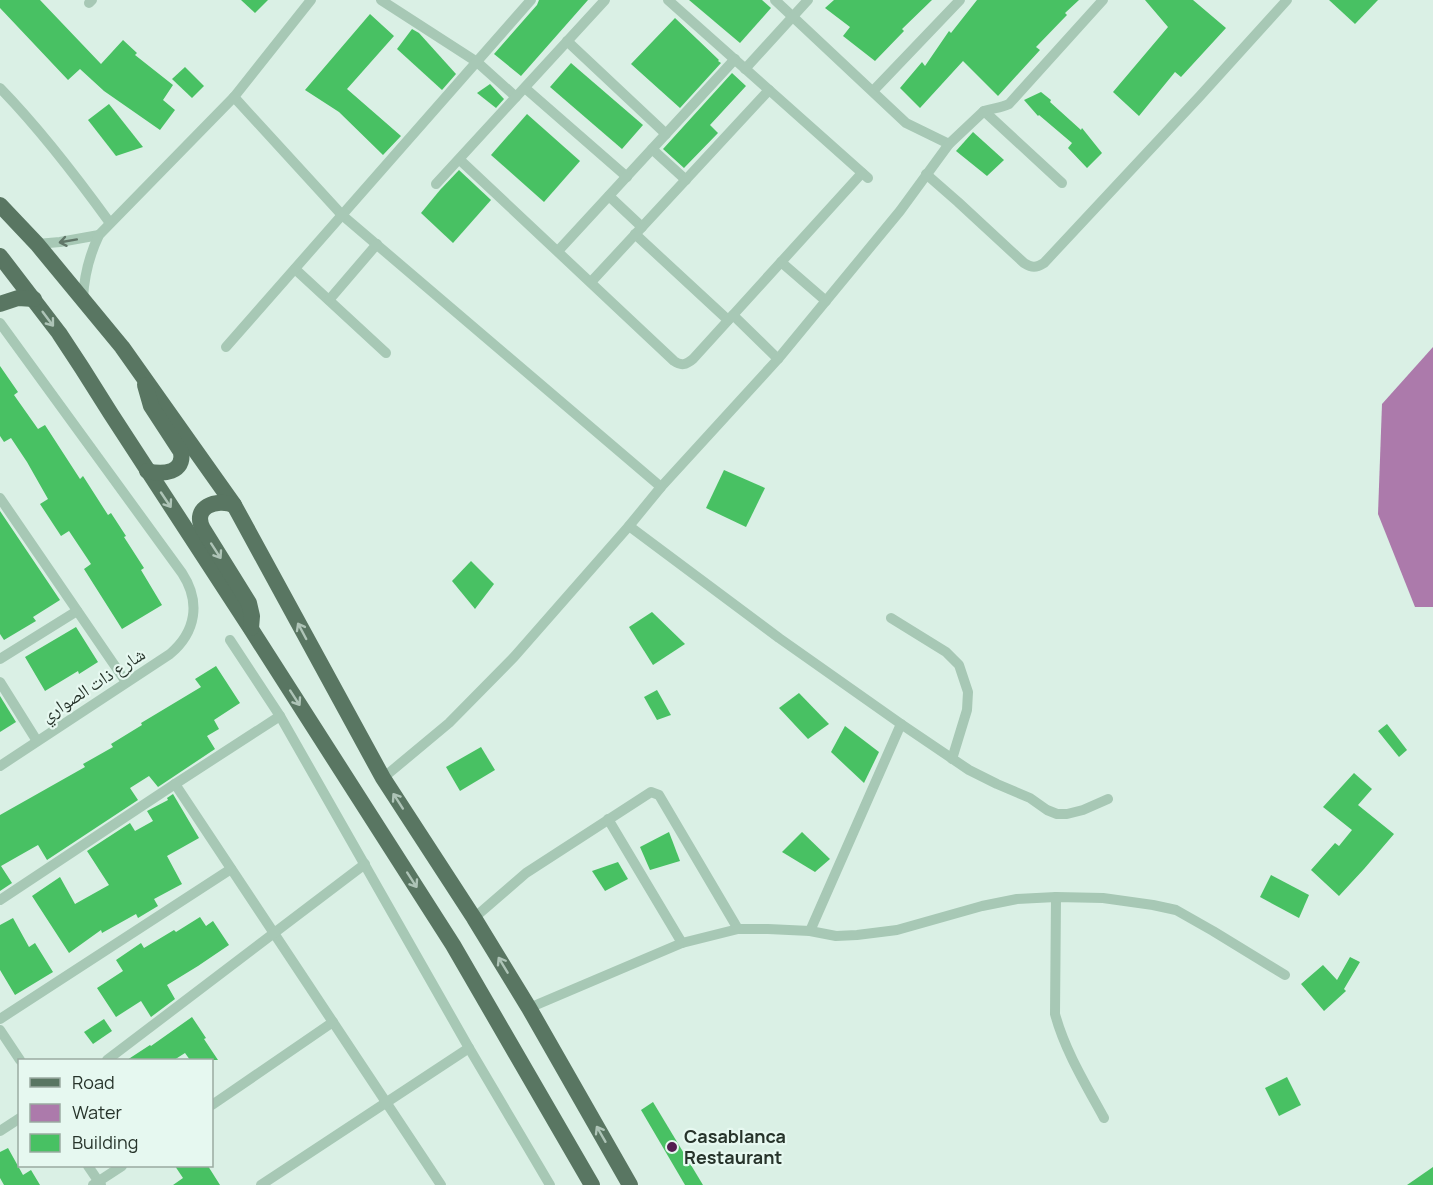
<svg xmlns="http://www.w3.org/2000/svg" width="1433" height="1185" viewBox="0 0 1433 1185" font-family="Manrope,'Noto Naskh Arabic',sans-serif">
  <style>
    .water { fill: #ac7aab }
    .building { fill: #48c163 }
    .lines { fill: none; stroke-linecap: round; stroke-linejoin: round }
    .street { stroke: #a7c8b5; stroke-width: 10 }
    .primary { stroke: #597662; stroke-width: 16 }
    .oneway { stroke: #617769 }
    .oneway2 { stroke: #aec4b7 }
    .poi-dot { fill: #541e51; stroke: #e6f8f0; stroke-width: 2 }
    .labels { text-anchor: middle; stroke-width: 4.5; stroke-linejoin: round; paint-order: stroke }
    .street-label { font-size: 18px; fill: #27342b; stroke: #e6f8f0 }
    .poi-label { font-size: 18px; font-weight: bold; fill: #27342b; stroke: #e6f8f0; text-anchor: start }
  </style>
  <rect width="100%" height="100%" fill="#daf0e5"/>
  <path class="water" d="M1433,347V607H1415L1378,514L1382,404Z"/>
  <g class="building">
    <path d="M0,0H40L101,64L123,40L137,53L135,55L173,85L163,100L175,110L160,130L104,91L80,69L68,80L0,8Z"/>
    <path d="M241,0H268L255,13Z"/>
    <path d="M539,0H588L521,76L494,54L537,5Z"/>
    <path d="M689,0H762L771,8L740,43Z"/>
    <path d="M834,0H932L902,29L904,31L875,61L843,36L850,27L825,8Z"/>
    <path d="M977,0H1079L1065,13L1067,15L1036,47L1040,50L998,96L963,61L920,108L900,88L922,62L925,66L949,31L951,33Z"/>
    <path d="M1145,0H1193L1226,28L1181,77L1175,72L1139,116L1113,92L1168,27Z"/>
    <path d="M1329,0H1378L1355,24Z"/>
    <path d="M370,14L394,36L347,89L401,136L383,155L339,112L305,90Z"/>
    <path d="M675,18L719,60L718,61L721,63L680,108L631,64Z"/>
    <path d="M412,29L419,33L456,74L442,90L397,49Z"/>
    <path d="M571,63L643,125L622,149L550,87Z"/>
    <path d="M185,67L204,86L192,98L172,79Z"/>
    <path d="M732,73L746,86L710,125L718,133L684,168L663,149Z"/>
    <path d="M490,84L504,99L496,108L477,93Z"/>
    <path d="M1041,92L1051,100L1050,102L1081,130L1082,128L1102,153L1087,168L1068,148L1072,143L1039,115L1038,116L1024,100Z"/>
    <path d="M109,104L143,147L116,156L88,120Z"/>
    <path d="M527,114L580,161L544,202L491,155Z"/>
    <path d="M973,132L1004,160L987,176L956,151Z"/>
    <path d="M459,170L491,200L453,243L421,213L440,190Z"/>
    <path d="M0,366L18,392L14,395L38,429L45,425L80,479L83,476L108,515L111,513L126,536L124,537L144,568L141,570L162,605L122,629L84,569L91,564L69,531L61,536L40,504L48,499L27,462L11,438L4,442L0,436Z"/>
    <path d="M724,470L765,488L746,527L706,508Z"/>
    <path d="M0,511L60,600L33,617L36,621L4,640L0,634Z"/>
    <path d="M471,561L494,584L475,609L452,581Z"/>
    <path d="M652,612L685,644L653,665L629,627Z"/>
    <path d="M76,627L98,662L79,674L78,671L45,691L25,657Z"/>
    <path d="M216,666L240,703L214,720L219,729L207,736L215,749L158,787L149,776L130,788L138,800L47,860L38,845L1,866L12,883L0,891V815L85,767L83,764L113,747L111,744L142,725L141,723L201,687L195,679Z"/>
    <path d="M657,690L671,715L657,720L644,697Z"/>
    <path d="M799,693L829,724L808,739L779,708Z"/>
    <path d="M0,696L16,722L0,732Z"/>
    <path d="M1387,724L1407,750L1399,757L1378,731Z"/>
    <path d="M845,726L879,752L864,783L831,752Z"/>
    <path d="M481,747L495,770L460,791L446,767Z"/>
    <path d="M1354,773L1372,789L1358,805L1394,834L1364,869L1339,896L1311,870L1335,843L1339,846L1352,830L1323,807Z"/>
    <path d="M173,794L199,838L167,856L182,884L154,899L158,906L138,918L136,914L102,933L101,930L69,953L32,896L60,877L75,904L109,885L87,851L130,823L135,831L153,821L147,811L168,800L167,798Z"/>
    <path d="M669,832L680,861L650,870L640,847Z"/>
    <path d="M802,832L830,859L815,872L782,852Z"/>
    <path d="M618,862L628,879L605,891L592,871Z"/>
    <path d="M1271,875L1309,895L1299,918L1260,897Z"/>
    <path d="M200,917L206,926L213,921L229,945L198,966L167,985L175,999L151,1017L141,1001L116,1017L97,988L123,971L116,960L141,943L144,948L174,930L176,932Z"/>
    <path d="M13,918L29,947L35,943L53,972L15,995L0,970V925Z"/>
    <path d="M1350,957L1360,962L1344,989L1346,991L1324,1011L1301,984L1323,965L1337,980Z"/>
    <path d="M192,1017L206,1038L204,1039L218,1060H190L185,1053L174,1060H127L150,1045L151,1046Z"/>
    <path d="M104,1019L112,1031L93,1044L84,1032Z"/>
    <path d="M1287,1077L1301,1105L1279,1116L1265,1088Z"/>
    <path d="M653,1102L703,1185H685L641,1110Z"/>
    <path d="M8,1148L23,1175L31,1170L40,1185H4L0,1178V1152Z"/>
    <path d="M175,1166H208L220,1185H173L183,1178Z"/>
    <path d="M1433,1167V1185H1407Z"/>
  </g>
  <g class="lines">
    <g class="street">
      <path d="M381,0L477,62L516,97"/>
      <path d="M668,0L868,178"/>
      <path d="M775,0L906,123L949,144"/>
      <path d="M89,3L92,0"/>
      <path d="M567,41L666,134"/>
      <path d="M745,69L808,0"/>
      <path d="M0,88C41,130 76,176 110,223"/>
      <path d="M525,88L627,177"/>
      <path d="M873,91L960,0"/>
      <path d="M234,97L342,215L661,487"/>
      <path d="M984,111L1062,183"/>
      <path d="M652,149L686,180"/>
      <path d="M460,160L674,361C681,366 686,365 693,359L862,173"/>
      <path d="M926,174L958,202L1024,263C1032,268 1036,268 1044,263L1200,96L1287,0"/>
      <path d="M436,184L605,0"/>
      <path d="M609,196L642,227"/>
      <path d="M635,234L728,320"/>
      <path d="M37,244L60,242L99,235"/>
      <path d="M558,251L735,59"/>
      <path d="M781,262L826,301"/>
      <path d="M295,269L386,353"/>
      <path d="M591,282L769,90"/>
      <path d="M83,299C84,276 89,256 99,235L234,97L311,0"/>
      <path d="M329,300L377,244"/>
      <path d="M733,315L778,359"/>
      <path d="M0,323L182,573C201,602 196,632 170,654L0,766"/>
      <path d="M226,347L531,0"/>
      <path d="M0,498L126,682"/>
      <path d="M629,526L779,638L901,724L969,770L997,784L1030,798L1047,810L1057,814H1067L1083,810L1108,799"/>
      <path d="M891,618L946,652L959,665L968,692L967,710L952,759"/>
      <path d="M230,640L280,716L469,1048L550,1185"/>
      <path d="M0,659L77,611"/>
      <path d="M0,682L37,741"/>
      <path d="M383,778L449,723L514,657L629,526L661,487L778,359L900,211L949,144L984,111C993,108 1001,108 1009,104L1103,0"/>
      <path d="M175,784L441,1185"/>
      <path d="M608,819L682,943"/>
      <path d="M1056,897L1055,1014C1065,1051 1086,1085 1104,1118"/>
      <path d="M0,900L175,784L280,716"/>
      <path d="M474,918L526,873L651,792L659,795L738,929"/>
      <path d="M810,931L901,724"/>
      <path d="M529,1008L682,943L738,929H768L810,931L836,936L857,935L897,930L982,906L1017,899L1056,897L1103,898L1153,905L1176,910L1213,931L1285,975"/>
      <path d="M0,1019L231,869"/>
      <path d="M0,1030L20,1060"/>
      <path d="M107,1060L365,864"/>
      <path d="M212,1105L333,1022"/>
      <path d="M0,1131L20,1118"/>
      <path d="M88,1166L101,1185"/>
      <path d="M93,1185L122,1166"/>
      <path d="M261,1185L469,1048"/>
    </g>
    <g class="primary">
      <path d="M0,205L37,244L122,347L234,505L383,778L474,918L529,1008L630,1185"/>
      <path d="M0,256L59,333L82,368L111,414L251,629L453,945L592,1185"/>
      <path d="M0,304L18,298L34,299"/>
      <path d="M145,385L151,406L181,452C185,473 163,475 147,471"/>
      <path d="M234,505C217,498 191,507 203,529L249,603L252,616L251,628"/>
    </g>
  </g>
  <defs><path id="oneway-shaft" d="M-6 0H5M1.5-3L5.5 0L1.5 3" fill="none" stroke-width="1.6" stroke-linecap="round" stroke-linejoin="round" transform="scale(1.5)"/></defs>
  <use class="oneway" href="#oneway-shaft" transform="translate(68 241) rotate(170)"/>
  <g class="oneway2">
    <use href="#oneway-shaft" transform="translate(48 319) rotate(53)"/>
    <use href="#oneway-shaft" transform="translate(166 500) rotate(56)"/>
    <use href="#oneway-shaft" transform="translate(216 551) rotate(57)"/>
    <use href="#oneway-shaft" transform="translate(302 631) rotate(-118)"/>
    <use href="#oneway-shaft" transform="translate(295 698) rotate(57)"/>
    <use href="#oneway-shaft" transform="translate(398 801) rotate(-123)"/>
    <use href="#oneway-shaft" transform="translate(412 880) rotate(57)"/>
    <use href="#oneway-shaft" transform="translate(503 965) rotate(-121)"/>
    <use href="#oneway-shaft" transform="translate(601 1134) rotate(-120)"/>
  </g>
  <circle class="poi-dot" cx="672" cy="1147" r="6"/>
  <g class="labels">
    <g class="street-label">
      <text transform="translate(93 685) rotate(-33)" y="6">شارع ذات الصواري</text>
    </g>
    <g class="poi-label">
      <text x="684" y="1143">Casablanca<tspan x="684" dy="21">Restaurant</tspan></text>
    </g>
  </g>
  <rect x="18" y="1059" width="195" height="108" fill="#e6f8f0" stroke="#9aaaa1" stroke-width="1.5"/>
  <rect x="30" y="1078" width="30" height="9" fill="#597662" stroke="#9aaaa1" stroke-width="1.5"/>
  <text x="72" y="1089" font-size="18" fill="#27342b">Road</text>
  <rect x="30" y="1104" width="30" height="18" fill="#ac7aab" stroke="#9aaaa1" stroke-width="1.5"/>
  <text x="72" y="1119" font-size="18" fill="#27342b">Water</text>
  <rect x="30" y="1134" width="30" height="18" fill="#48c163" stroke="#9aaaa1" stroke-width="1.5"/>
  <text x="72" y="1149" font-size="18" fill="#27342b">Building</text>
</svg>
